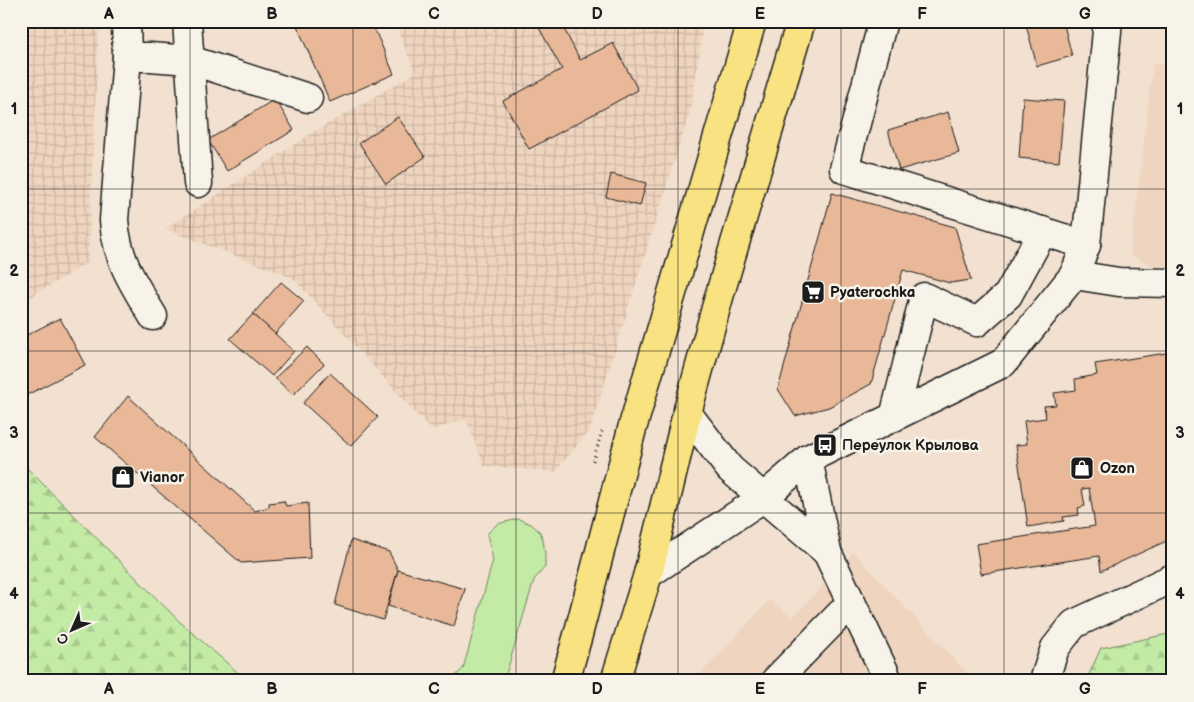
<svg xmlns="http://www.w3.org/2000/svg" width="1194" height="702" viewBox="0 0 1194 702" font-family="'Balsamiq Sans',sans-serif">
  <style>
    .built { fill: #efd5bf }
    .industrial { fill: url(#industrial-grid) }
    .grass { fill: #c3eba6; stroke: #708461 }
    .forest { fill: url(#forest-firs); stroke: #708461 }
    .building { fill: #e8b898; stroke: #1c1c1c }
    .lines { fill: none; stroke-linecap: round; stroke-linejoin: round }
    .minor-casing { stroke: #1c1c1c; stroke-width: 31 }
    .major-casing { stroke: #1c1c1c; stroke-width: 31 }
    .path { stroke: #1c1c1c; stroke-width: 3; stroke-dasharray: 1 4; stroke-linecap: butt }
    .minor { stroke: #f7f3e8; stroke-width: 28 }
    .major { stroke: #f8e281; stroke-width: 28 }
    .grid { fill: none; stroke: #1c1c1c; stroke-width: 1; stroke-opacity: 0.55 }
    .labels { text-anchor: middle; stroke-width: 5; stroke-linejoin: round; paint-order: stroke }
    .poi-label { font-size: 15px; font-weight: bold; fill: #1c1c1c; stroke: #f7f3e8; text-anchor: start }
    .neatline { fill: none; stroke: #1c1c1c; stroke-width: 2 }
    .grid-label { font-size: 16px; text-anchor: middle; font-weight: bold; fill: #1c1c1c }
  </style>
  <defs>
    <pattern id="industrial-grid" width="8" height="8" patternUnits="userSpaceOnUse" patternTransform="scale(1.25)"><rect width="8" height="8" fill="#efd5bf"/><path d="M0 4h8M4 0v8" fill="none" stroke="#ccb6a4"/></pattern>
    <pattern id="forest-firs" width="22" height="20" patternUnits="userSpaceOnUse" patternTransform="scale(1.25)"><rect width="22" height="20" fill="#c3eba6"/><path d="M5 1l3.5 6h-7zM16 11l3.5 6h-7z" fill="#a7c98e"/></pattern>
  </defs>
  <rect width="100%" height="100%" fill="#f2e1d0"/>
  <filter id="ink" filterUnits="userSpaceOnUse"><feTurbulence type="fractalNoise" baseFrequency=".02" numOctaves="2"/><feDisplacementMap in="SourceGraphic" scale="10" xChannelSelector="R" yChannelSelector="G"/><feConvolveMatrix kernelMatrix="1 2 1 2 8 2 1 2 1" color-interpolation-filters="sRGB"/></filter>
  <g filter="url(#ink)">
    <g class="built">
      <path d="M1153,64L1173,65V266H1154L1130,255Z"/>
      <path d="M853,552L975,681H693L770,600L793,617Z"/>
    </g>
    <g class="industrial">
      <path d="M21,21H99L88,262L21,303Z"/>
      <path d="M394,21H704L691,108L590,430L555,472L484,466L466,419L431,430L293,278L165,229L312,133L415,73Z"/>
    </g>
    <path class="grass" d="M518,519L531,524L540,532L543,540L545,554V567L534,580L504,681H450L463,669L493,560L487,534L497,524Z"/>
    <g class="forest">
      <path d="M21,462L180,622L244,678L241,681H21Z"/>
      <path d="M1173,633V681H1086L1101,648Z"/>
    </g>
    <g class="building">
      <path d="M295,21H371L394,74L330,102Z"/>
      <path d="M552,21H560L580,60L613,43L638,90L529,149L503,101L562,69L539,28Z"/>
      <path d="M1025,21H1063L1072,56L1037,66Z"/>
      <path d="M1023,98L1064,101L1059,162L1019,158Z"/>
      <path d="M275,99L294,130L227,171L208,140Z"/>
      <path d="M948,112L959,153L899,170L888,130Z"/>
      <path d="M398,117L425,157L386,184L359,143Z"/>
      <path d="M611,174L646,183L640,206L606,197Z"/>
      <path d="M832,193L955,227L971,280L950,283L903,270L871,384L829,407L795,416L778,389Z"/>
      <path d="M281,282L304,301L275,334L253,314Z"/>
      <path d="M253,314L294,351L272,376L230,339Z"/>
      <path d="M60,318L85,365L21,398V338Z"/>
      <path d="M307,347L324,364L293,395L275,378Z"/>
      <path d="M1173,352V538L1101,571L1099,556L981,574L976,544L1095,526L1089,488L1082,489L1085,506L1078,508L1079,515L1063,517L1064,521L1028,527L1016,445L1027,444L1024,421L1046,418L1044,406L1056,405L1054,393L1076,390L1075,379L1097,375L1095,364Z"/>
      <path d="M330,373L378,417L351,446L303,403Z"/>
      <path d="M128,396L255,511L269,507V503L284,501L286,506L308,503L310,558L241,563L95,437Z"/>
      <path d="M351,540L389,552L398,570L383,620L335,605Z"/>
      <path d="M398,570L465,589L454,626L388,606Z"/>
    </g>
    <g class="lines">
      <g class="minor-casing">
        <g id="minor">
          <path d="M126,21L127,57L114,220C117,260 133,283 153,316"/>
          <path d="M187,21L198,183"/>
          <path d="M883,21L844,169L1086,245"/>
          <path d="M127,57H150L190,60L308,98"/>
          <path d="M1074,275L1119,282L1173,283"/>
          <path d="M687,413L730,469L827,552"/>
          <path d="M894,417L924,297L977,322L1008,295L1043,231"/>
          <path d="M808,459L827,552L885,673L884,681"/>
          <path d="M648,574L763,498L808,459L1003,363L1074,275L1086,245L1108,21"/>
          <path d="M775,681L851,603"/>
          <path d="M1044,681L1055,648L1074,624L1173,578"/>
        </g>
      </g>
      <g class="major-casing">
        <g id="major">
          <path d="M565,681L578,635L632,429L752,21"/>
          <path d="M615,681L648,574L687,413L719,297L801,21"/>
        </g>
      </g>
      <path class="path" d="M593,461L602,431"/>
      <use href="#minor" class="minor"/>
      <use href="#major" class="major"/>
    </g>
  </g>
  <path class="grid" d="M190,21V681M353,21V681M516,21V681M678,21V681M841,21V681M1004,21V681M21,189H1173M21,351H1173M21,513H1173"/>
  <defs>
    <g id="supermarket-square" transform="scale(1.25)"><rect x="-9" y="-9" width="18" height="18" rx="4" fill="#1c1c1c" stroke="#f7f3e8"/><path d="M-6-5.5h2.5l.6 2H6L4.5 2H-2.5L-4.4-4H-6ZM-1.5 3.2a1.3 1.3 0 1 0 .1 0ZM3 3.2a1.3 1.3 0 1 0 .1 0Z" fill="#fff"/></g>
    <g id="bus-square" transform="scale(1.25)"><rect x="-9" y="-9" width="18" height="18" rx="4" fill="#1c1c1c" stroke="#f7f3e8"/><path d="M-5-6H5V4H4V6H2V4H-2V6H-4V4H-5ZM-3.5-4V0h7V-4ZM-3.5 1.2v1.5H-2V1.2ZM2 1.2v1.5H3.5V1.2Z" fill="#fff"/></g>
    <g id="shop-square" transform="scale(1.25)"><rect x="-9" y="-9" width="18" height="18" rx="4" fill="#1c1c1c" stroke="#f7f3e8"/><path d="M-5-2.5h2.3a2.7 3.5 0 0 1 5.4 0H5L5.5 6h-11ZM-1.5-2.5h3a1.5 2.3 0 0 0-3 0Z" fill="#fff"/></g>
  </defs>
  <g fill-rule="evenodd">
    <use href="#supermarket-square" x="813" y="292"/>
    <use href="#bus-square" x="825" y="445"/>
    <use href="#shop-square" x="1082" y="468"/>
    <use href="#shop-square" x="123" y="477"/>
  </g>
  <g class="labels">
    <g class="poi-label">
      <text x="830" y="297">Pyaterochka</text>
      <text x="842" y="450">Переулок Крылова</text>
      <text x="1100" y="473">Ozon</text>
      <text x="140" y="482">Vianor</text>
    </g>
  </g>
  <rect width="1194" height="702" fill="none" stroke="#f7f3e8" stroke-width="55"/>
  <g transform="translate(72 630) rotate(225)" stroke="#f7f3e8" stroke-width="4" paint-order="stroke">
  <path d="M0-4L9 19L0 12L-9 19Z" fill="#1c1c1c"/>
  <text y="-8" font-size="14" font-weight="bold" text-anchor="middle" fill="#1c1c1c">С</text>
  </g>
  <rect x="28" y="28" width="1138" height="646" class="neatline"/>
  <g class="grid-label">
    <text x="109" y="19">A</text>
    <text x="272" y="19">B</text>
    <text x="434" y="19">C</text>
    <text x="597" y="19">D</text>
    <text x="760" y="19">E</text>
    <text x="922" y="19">F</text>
    <text x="1085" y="19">G</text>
    <text x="14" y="114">1</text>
    <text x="1180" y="114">1</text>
    <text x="14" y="276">2</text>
    <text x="1180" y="276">2</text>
    <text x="14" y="438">3</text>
    <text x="1180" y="438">3</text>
    <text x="14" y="599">4</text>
    <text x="1180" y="599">4</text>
    <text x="109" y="694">A</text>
    <text x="272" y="694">B</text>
    <text x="434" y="694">C</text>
    <text x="597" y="694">D</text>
    <text x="760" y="694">E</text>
    <text x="922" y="694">F</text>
    <text x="1085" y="694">G</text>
  </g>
</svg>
